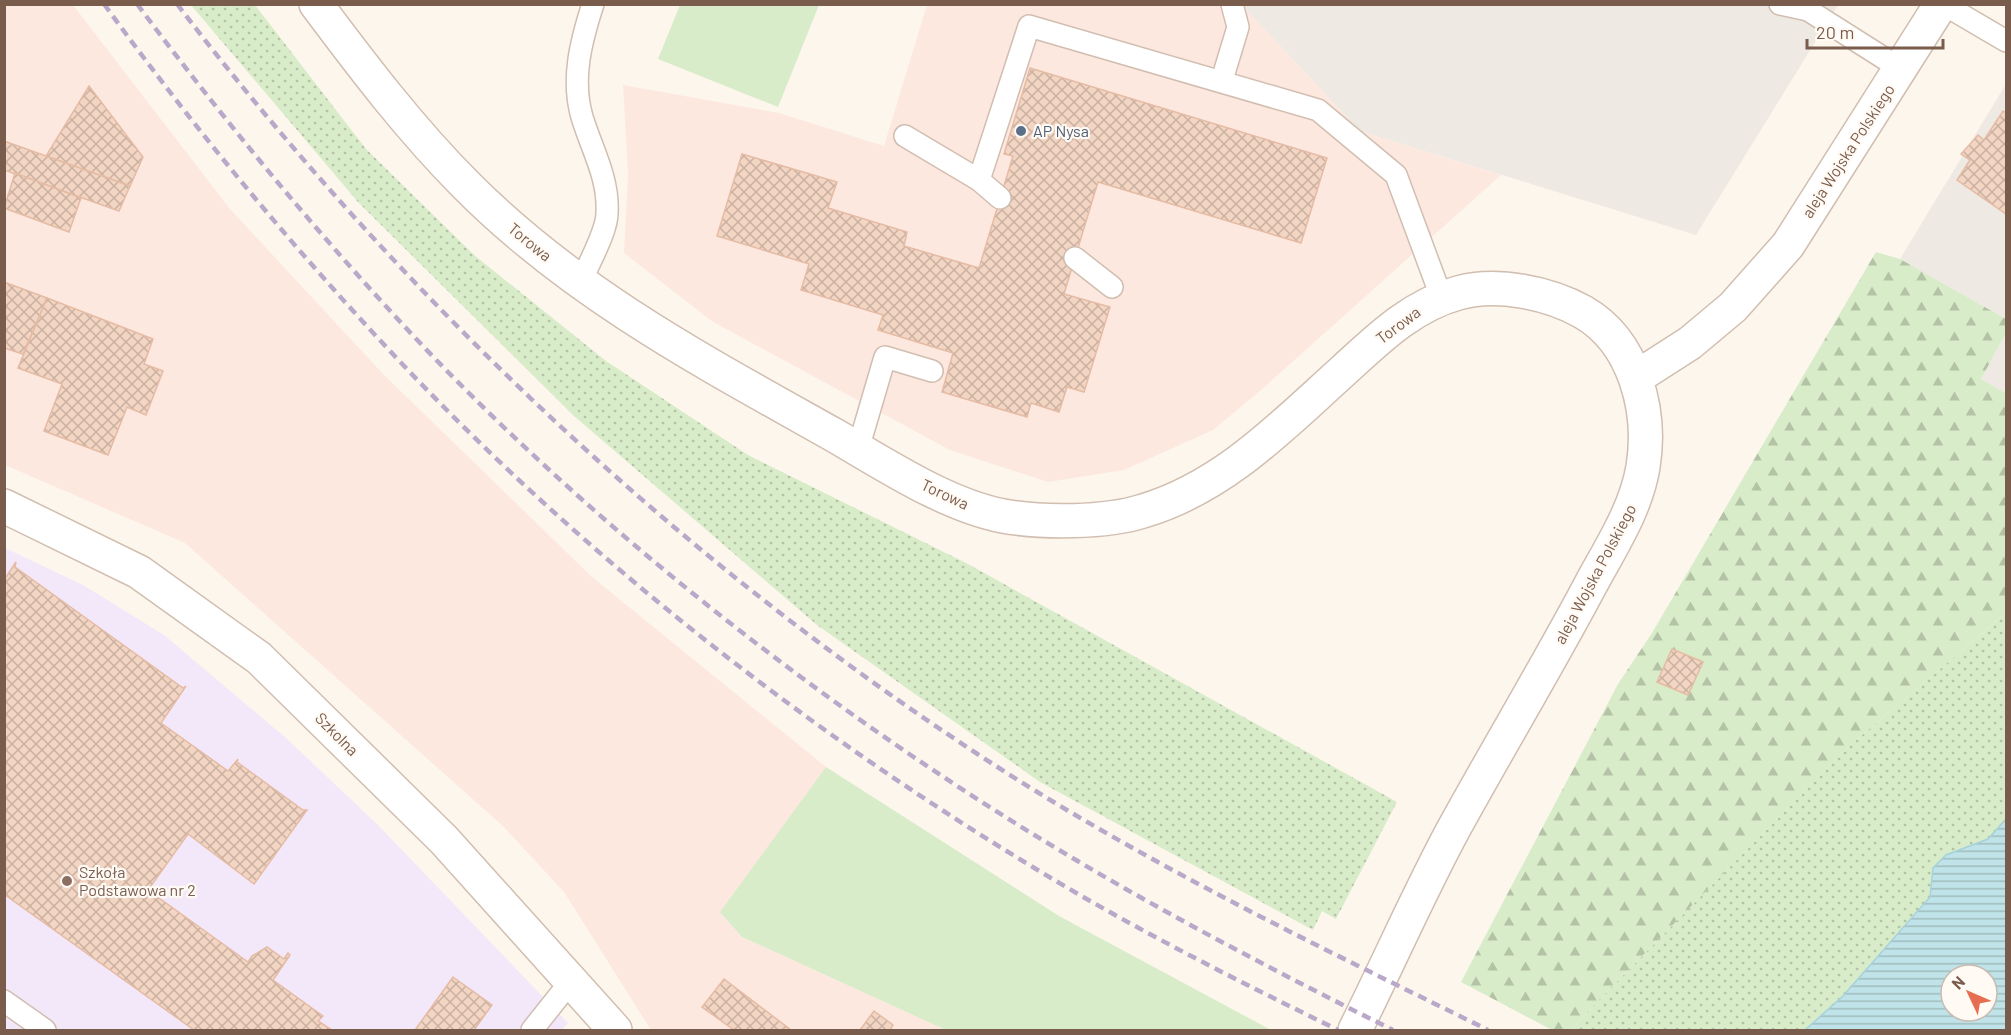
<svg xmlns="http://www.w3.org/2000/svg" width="2011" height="1035" viewBox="0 0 2011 1035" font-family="Barlow,sans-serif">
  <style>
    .commercial { fill: #fde8e0 }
    .industrial { fill: #efe9e4 }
    .education { fill: #f3e8fa }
    .grass { fill: url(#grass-dots) }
    .forest { fill: url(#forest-firs) }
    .garden { fill: #d8ecc9 }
    .water { fill: url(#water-rules); stroke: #a5d3da; stroke-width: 1.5; fill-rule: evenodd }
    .building { fill: url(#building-cross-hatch); stroke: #e6bba3; stroke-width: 1.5 }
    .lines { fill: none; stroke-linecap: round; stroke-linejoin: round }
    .service-casing { stroke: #d1beb0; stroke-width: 24 }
    .minor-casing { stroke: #d1beb0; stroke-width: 36 }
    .tertiary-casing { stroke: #d1beb0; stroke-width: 36 }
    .service { stroke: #fff; stroke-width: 21 }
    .minor { stroke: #fff; stroke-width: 33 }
    .tertiary { stroke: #fff; stroke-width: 33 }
    .rail { stroke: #b9a8c9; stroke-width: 4.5; stroke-dasharray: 9 6; stroke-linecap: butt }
    .service-dot { fill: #5c6f8a; stroke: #fffaf3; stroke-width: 2 }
    .education-dot { fill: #8d6e63; stroke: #fffaf3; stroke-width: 2 }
    .labels { text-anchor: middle; stroke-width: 4.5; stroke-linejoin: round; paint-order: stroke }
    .service-label { font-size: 16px; fill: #4e5e75; stroke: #fffaf3; text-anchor: start }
    .street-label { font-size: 16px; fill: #7a5c4d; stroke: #fffaf3 }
    .education-label { font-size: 16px; fill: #785e54; stroke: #fffaf3; text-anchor: start }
  </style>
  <defs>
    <pattern id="grass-dots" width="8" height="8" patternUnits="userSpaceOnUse" patternTransform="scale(1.5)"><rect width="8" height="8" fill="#d8ecc9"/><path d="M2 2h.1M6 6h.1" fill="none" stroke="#b4c2a5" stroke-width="1.8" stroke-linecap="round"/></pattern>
    <pattern id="forest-firs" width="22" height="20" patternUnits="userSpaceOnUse" patternTransform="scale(1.5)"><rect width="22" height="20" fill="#d8ecc9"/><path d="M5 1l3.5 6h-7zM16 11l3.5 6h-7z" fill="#b4c2a5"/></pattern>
    <pattern id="water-rules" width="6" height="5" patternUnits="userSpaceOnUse" patternTransform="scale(1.5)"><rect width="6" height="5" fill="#bfe3e8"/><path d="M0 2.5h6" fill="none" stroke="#a0bbbe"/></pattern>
    <pattern id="building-cross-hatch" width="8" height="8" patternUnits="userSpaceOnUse" patternTransform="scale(1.5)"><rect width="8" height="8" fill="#f3d5c3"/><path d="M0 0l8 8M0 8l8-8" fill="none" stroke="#cab0a1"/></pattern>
  </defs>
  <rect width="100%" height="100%" fill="#fdf6ec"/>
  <g class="commercial">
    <path d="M5,5H73L230,209L384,375L592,577L826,767L721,913L742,937L946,1030H651L564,892L503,826L185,543L5,465Z"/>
    <path d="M927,5H1242L1360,131L1501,175L1260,391L1213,430L1124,470L1048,482L950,450L713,322L624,253L628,174L623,85L779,113L884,146Z"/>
  </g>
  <g class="industrial">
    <path d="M1242,5H1838L1696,235L1360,131Z"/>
    <path d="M2006,84V319L1900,259Z"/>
    <path d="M2006,333V393L1981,379Z"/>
  </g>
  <path class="education" d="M5,548L83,585L164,635L286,738L378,825L568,1023L562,1030H5Z"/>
  <g class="grass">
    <path d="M191,5H255L366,149L474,255L606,361L748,455L968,564L1397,802L1336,919L1322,911L1313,930L1040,782L817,625L574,416L358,202Z"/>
    <path d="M2006,613V819L1988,839L1946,855L1934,868L1930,897L1843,996L1805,1030H1572L1586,1013L1849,746Z"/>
  </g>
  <path class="forest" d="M1876,252L1900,259L2006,319V333L1981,379L2006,393V613L1849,746L1586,1013L1572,1030H1552L1461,982L1618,684L1652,633Z"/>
  <g class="garden">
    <path d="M680,5H819L778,107L658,59Z"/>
    <path d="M826,767L1059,916L1271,1030H946L742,937L720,912Z"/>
  </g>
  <path class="water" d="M2006,819V1030H1805L1843,996L1930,897L1933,868L1946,855L1988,839ZM1951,975H1987V1011H1951Z"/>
  <g class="building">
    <path d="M1030,68L1327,158L1301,243L1098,182L1064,294L1110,307L1084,392L1067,387L1059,412L1031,403L1027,417L942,392L953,353L878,330L883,315L801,290L809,264L717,236L742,154L837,182L828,208L907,232L904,246L979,268L1013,156L1004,154Z"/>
    <path d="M89,86L143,157L130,186L46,156Z"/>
    <path d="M2003,111L2006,113V214L1957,180L1970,160L1961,154L1978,135L1984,140Z"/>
    <path d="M4,141L130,186L119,211L4,170Z"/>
    <path d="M15,173L81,198L69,232L4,208Z"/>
    <path d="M4,282L47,298L23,354L4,348Z"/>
    <path d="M47,298L153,339L144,364L163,371L146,415L127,407L108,455L44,431L62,384L18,368Z"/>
    <path d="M16,562L15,567L183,688L186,686L161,723L228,771L238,759L237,762L303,810H307L254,884L188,834L148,890L248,962L252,956L267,947L284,959L288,953L290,955L273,980L323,1016L318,1021L332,1030H194L4,894V580Z"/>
    <path d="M1672,649L1703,662L1688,695L1657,682Z"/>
    <path d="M453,977L492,1005L474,1030H415Z"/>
    <path d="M724,979L791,1030H734L702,1007Z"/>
    <path d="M874,1011L893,1025L890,1030H860Z"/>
  </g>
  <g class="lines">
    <g class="service-casing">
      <g id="service">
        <path d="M1780,4L1808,10L1810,4"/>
        <path d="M1943,4L2006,41"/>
        <path d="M1808,10L1901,69"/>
        <path d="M1222,80L1238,27L1232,4"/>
        <path d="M905,136L979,180L1029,26L1318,110L1396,175L1442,299"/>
        <path d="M979,180L1000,198"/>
        <path d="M1075,258L1112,287"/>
        <path d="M581,282C588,264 607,232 607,213C609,178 592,150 582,117C571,79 581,41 593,4"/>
        <path d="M858,449L885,357L932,371"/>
        <path d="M4,1001L45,1030"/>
        <path d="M532,1030L571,981"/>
      </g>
    </g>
    <g class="minor-casing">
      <path id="minor" d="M4,506L139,572L259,658L444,840L615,1030"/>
    </g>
    <g class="tertiary-casing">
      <g id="tertiary">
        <path d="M316,4C363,67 411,130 466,185C573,293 704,362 834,435C884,464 946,505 1003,516C1042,523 1106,523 1143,511C1224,487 1282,426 1343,371C1378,339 1411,306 1458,293C1497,282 1549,293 1583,312C1635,342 1652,411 1643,467C1636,509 1611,547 1591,584C1547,667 1498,748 1453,830C1418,895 1388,964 1355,1030"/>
        <path d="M1637,377L1690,343L1733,307L1788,245L1941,4"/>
      </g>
    </g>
    <use href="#service" class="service"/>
    <use href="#minor" class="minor"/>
    <use href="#tertiary" class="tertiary"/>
    <g class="rail">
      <path d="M104,4C197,132 297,253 406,368C588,560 809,732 1036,869C1133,928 1236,980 1338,1030"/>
      <path d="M137,4C215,108 296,208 383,303C543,480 743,644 942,776C1086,872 1238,953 1393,1030"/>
      <path d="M177,4C399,294 670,552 976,753C1138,860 1314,944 1488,1030"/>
    </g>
  </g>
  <circle class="service-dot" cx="1021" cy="131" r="6"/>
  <circle class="education-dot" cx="67" cy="881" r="6"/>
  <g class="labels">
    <g class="service-label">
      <text x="1033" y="137">AP Nysa</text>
    </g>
    <g class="street-label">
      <text transform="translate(1848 151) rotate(-57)" y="6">aleja Wojska Polskiego</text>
      <text transform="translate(530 242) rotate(39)" y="6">Torowa</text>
      <text transform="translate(1398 325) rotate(-37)" y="6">Torowa</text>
      <text transform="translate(945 494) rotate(25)" y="6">Torowa</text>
      <text transform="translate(1595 574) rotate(-62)" y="6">aleja Wojska Polskiego</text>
      <text transform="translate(337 734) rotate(45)" y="6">Szkolna</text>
    </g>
    <g class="education-label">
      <text x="79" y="878">Szkoła<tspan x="79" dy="18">Podstawowa nr 2</tspan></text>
    </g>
  </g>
  <rect width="2011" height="1035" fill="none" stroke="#7a5c4d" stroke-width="12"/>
  <g transform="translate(1969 993) rotate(314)"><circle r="28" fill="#fffaf3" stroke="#cabbb1" stroke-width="1.5"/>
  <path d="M0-4.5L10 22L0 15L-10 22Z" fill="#e76f51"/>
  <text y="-9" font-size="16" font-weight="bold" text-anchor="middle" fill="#7a5c4d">N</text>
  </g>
  <path d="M1807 39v9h136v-9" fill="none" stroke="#7a5c4d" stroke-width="3"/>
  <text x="1816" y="39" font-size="18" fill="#7a5c4d" stroke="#fffaf3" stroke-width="4.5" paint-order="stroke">20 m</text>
</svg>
